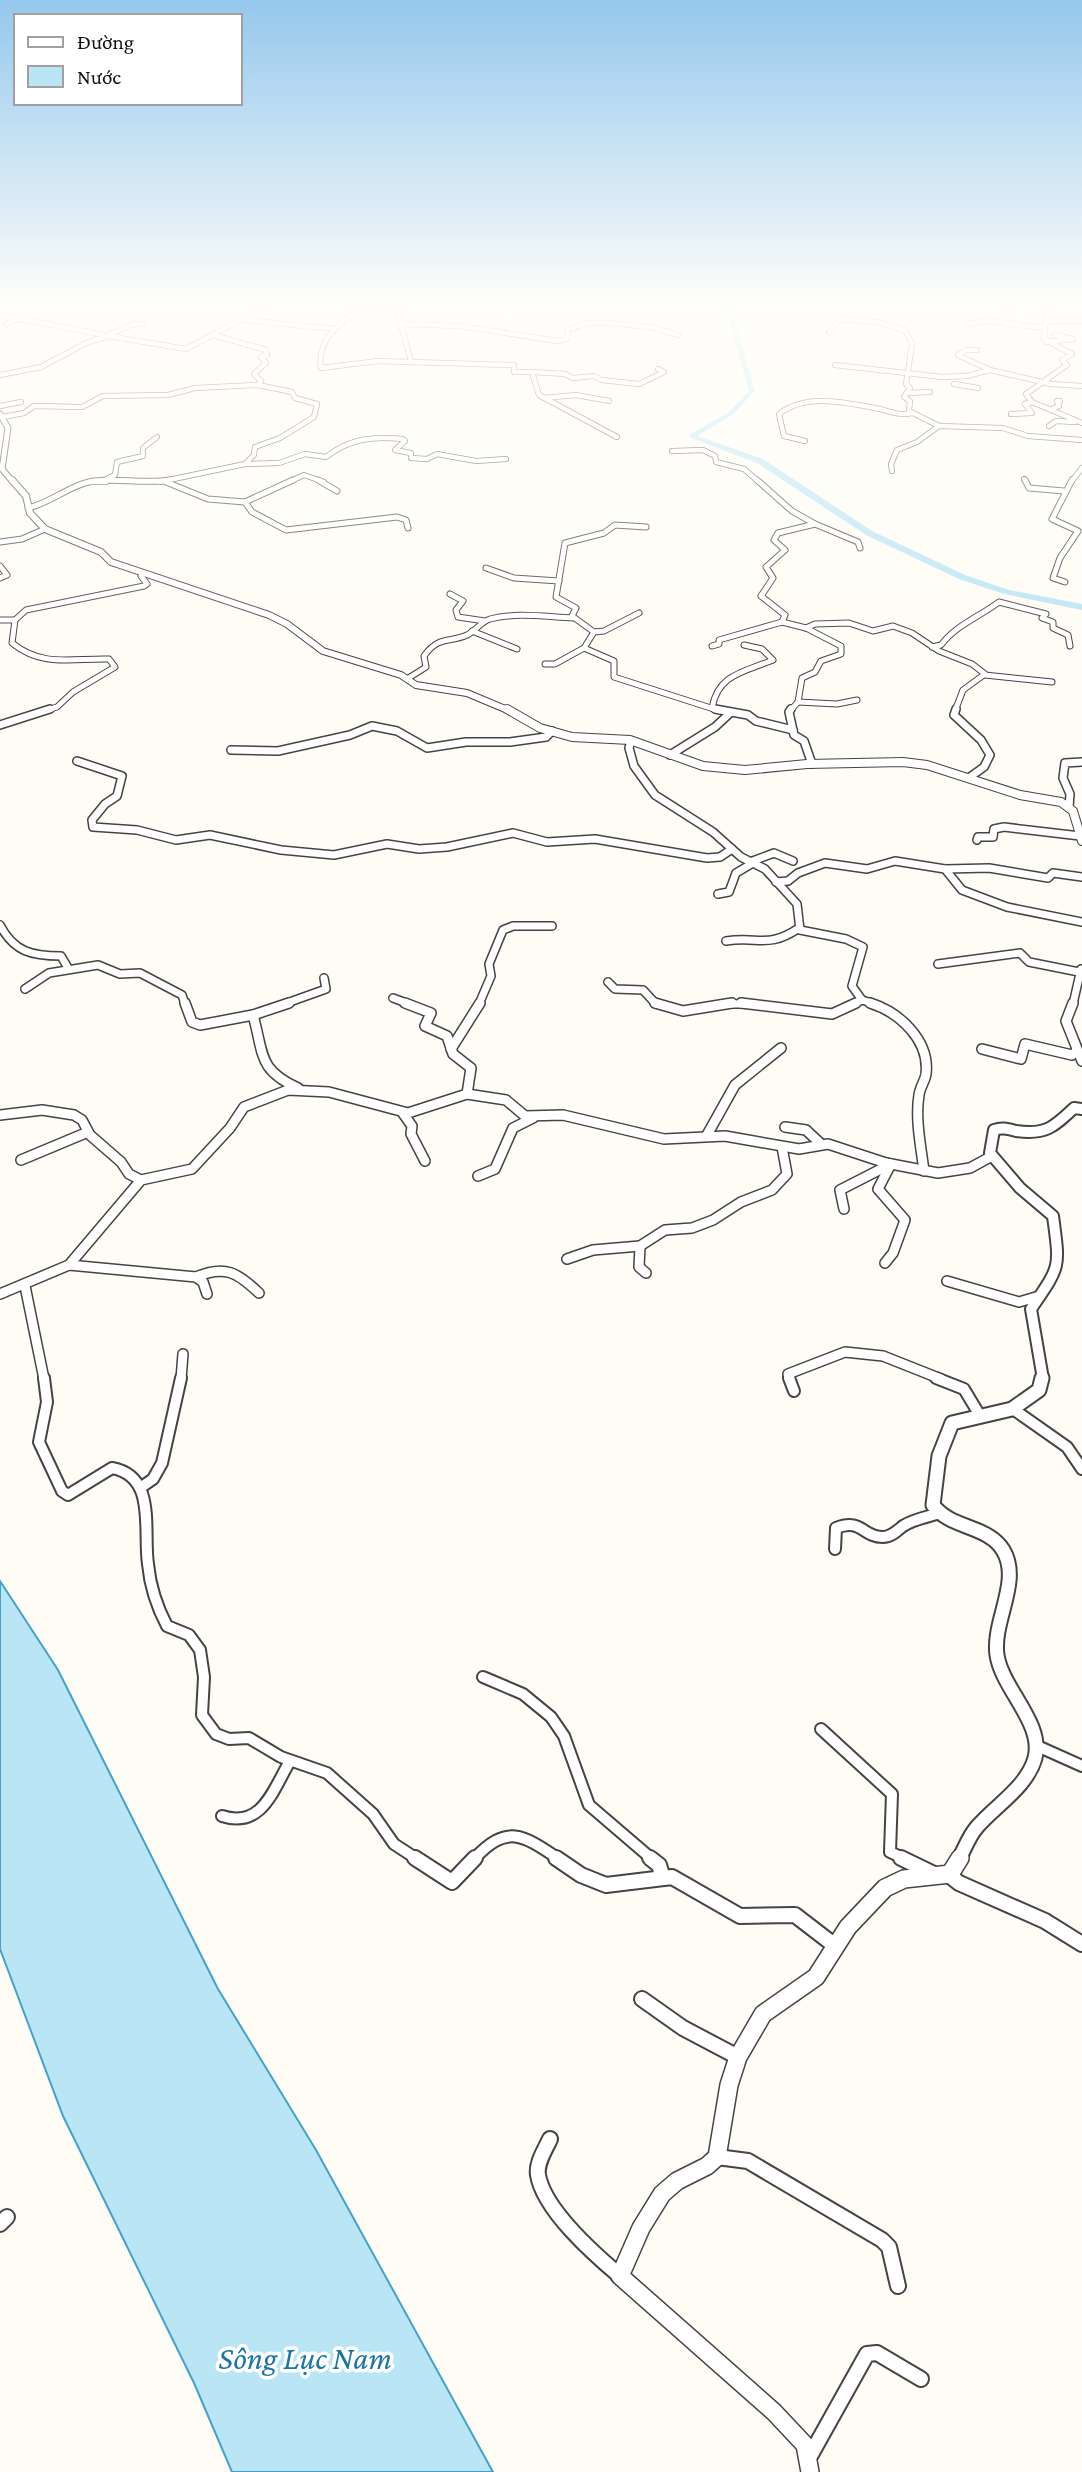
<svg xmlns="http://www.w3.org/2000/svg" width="1082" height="2472" viewBox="0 0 1082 2472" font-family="'Crimson Pro',serif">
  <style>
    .water { fill: #bae5f5; stroke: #42a2cb; stroke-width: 2 }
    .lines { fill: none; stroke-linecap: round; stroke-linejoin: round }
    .river { fill: #bae5f5; fill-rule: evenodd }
    .minor-far5-casing { stroke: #444; stroke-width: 6 }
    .minor-far4-casing { stroke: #444; stroke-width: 7 }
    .minor-far3-casing { stroke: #444; stroke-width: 10 }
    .minor-far2-casing { stroke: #444; stroke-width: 12 }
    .minor-far1-casing { stroke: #444; stroke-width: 14 }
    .minor-casing { stroke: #444; stroke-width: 18 }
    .tertiary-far5-casing { stroke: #444; stroke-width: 7 }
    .tertiary-far4-casing { stroke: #444; stroke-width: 8 }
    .tertiary-far3-casing { stroke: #444; stroke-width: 10 }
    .tertiary-far2-casing { stroke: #444; stroke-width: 14 }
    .tertiary-far1-casing { stroke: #444; stroke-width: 17 }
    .tertiary-casing { stroke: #444; stroke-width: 20 }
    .minor-far5 { stroke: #fff; stroke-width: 4.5 }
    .minor-far4 { stroke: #fff; stroke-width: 5 }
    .minor-far3 { stroke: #fff; stroke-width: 7 }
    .minor-far2 { stroke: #fff; stroke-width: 9 }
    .minor-far1 { stroke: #fff; stroke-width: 10 }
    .minor { stroke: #fff; stroke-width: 14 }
    .tertiary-far5 { stroke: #fff; stroke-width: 5 }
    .tertiary-far4 { stroke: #fff; stroke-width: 6 }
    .tertiary-far3 { stroke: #fff; stroke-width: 8 }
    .tertiary-far2 { stroke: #fff; stroke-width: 10 }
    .tertiary-far1 { stroke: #fff; stroke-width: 13 }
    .tertiary { stroke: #fff; stroke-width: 17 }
    .labels { text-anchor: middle; stroke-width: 7; stroke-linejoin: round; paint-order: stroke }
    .near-water-label { font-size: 32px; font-style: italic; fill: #1b74a1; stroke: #fff }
  </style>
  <rect width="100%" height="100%" fill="#fffcf5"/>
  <path class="water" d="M0,1581L58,1670L218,1989L316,2150L493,2472H232L194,2383L63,2116L0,1949Z"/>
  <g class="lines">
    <path class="river" d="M724,302H730L755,391L732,415L697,436L763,459L872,531L965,575L1009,590L1082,604V610L1004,594L959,579L866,535L757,463L689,437V435L728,413L749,391Z"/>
    <g class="minor-far5-casing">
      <g id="minor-far5">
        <path d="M172,302H192"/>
        <path d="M367,302C346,321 316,335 321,368L378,361L514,365V372H532L539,395L617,437"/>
        <path d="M411,302L397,311L411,361"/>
        <path d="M974,302H980"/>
        <path d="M1040,302L1047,311L1044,339L1072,354L1062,360L1067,365L1026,394L1032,402L1082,423"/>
        <path d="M364,305L397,311"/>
        <path d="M0,315L104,335"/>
        <path d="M244,320L335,329"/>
        <path d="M1047,321H1082"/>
        <path d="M1001,323V315L1010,313"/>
        <path d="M6,324L23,317"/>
        <path d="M402,324L461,326L557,341L567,339L568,330L587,323H607L651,327L678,335"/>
        <path d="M967,324L986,321L1044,328"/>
        <path d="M829,333L840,319L877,322L905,330L912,344L906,384L910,388L904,397L910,401L909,411L939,426L1003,428L1028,436L1082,440"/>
        <path d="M108,335L133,324H142"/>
        <path d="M213,335L266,350L267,355L261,357L266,363L254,374L261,381L258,385L292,392L295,398L317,404L314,417L280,438L255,447L254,455L245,464"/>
        <path d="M1047,342L1073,339L1055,335"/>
        <path d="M977,350H966L958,355L990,370"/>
        <path d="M835,365L942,377L967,376L990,370L1051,384L1082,386"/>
        <path d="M532,372L565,374L573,378L594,376L601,380L639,384L664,372L658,369"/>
        <path d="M0,375L41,367L88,342L109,336L186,349L274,302"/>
        <path d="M954,384L978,388"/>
        <path d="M907,393L930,392"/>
        <path d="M544,398L576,395L609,401"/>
        <path d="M0,406L21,402"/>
        <path d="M1052,409L1059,406L1057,401H1060"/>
        <path d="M1011,414L1032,413L1025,404L1032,402"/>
        <path d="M3,417L24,413L34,406L82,407L103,396L168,395L195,388L258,385"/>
        <path d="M1049,426L1056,421L1075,422"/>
        <path d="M805,441L784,436L779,414C806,392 849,403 880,409C891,412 901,416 912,413"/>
        <path d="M672,451L703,450L715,456L716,462L744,469L759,482"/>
        <path d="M892,471L891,464L897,450L917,442L939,426"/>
        <path d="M1024,479L1026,482"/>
        <path d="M102,481L115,475L117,462L143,456V448L157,437"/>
        <path d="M90,482H106"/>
        <path d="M159,482L245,464L279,463L305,454L326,457C350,438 374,436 403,439L405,441L395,450L411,453V458L427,459L437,454L476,461L506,459"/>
        <path d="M289,482L304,475L324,482"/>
        <path d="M1071,482L1082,468"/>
      </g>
    </g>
    <g class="minor-far4-casing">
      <g id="minor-far4">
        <path d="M318,480L337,491"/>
        <path d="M757,480L792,511L815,524L778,533L774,540L785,550L766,567L773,578L761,596L785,615L782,622"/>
        <path d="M1025,480L1029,488L1064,491"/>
        <path d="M166,482L208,499L245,502L252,512L286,530L397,517L406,520L408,528"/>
        <path d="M245,502L293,480"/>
        <path d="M28,508C51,503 71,484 94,481C119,478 144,484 170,480"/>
        <path d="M815,524L858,542L860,548"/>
        <path d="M646,527L615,525L604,533L565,543L556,597L576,608L572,616L594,632L584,648L614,661V677L720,711"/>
        <path d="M0,542L22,539L45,529"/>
        <path d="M0,566L7,575L0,578"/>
        <path d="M486,568L514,578L559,581"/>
        <path d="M1065,582L1053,578L1060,558L1078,531L1052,519L1072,480"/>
        <path d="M450,594L463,601L456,610L458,617L485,621"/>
        <path d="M0,620H15"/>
        <path d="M806,628L815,624L849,623L873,631L893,626L912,633L939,651L972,664L985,674L963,690L955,711"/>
        <path d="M472,631L517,649"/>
        <path d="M594,632L604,631L639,613"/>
        <path d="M712,646L719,644V640L782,622L806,628L841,646V654L821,661L815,672L802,678L798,702L790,711"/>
        <path d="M932,647L941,645C956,625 979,617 999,602L1046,614L1042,618L1053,622V628L1068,635L1070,646"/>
        <path d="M545,664H555L584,648"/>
        <path d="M985,675L1052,682"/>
        <path d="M407,679L426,667L424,656C439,635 450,643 467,635C475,631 481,622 490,619C515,612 547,617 573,618"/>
        <path d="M798,702L837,704L857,700"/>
        <path d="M712,708C718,674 744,672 773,660L762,649L744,645"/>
        <path d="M44,711L57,707L73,692L115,667L109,659C73,658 43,668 12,643L15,620L26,610L144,586L147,584L141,576L143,574"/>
      </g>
    </g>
    <g class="minor-far3-casing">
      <g id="minor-far3">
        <path d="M715,709L748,715L756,721L793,730"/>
        <path d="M791,709L789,712L794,735L804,741L812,764"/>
        <path d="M956,709L954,715L981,740L990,755L984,767L970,777"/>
        <path d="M0,725L50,709"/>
        <path d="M631,741L629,748L634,766L655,795L713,832L741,857L765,869L797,904L800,930L846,939L863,947L852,986L862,1000"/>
        <path d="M231,750L278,751L350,735L372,726L397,731L427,748L466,742H510L546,737L552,731"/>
        <path d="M670,755L715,727L729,714"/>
        <path d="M77,761L122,776L117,796L105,804L92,820L93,827L137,830L176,840L210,835L281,850L334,855L387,844L419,849L447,847L513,833L547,842L595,839L707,858L720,857L732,849"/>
        <path d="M1069,807L1070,794L1063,778L1065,763L1082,762"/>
        <path d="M977,840L978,837H993L994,829L1004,827L1080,836"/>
        <path d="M750,862L774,853L793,861"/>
        <path d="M945,869L989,868L1048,878L1053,873L1082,877"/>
        <path d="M776,882L788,881L798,873L825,863L867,869L895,861L945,869L962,890L1007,907L1082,922"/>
        <path d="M718,894L729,892L736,873L753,863"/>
        <path d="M0,925C14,952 32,956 61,956L68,968"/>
        <path d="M726,941C759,936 768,949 799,928"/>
        <path d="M938,964L1020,953L1029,962L1079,972"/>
        <path d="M608,982L615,989L643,990L656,1004"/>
        <path d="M25,989L49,973L98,965L120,974L140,973L182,995L185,1004"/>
        <path d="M393,998L409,1004"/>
        <path d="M284,1004L326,989L324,978"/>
        <path d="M479,1004L491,976L489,964L503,930L513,926H552"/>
        <path d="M722,1004H755"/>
        <path d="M853,1004L862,1000L875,1004"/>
        <path d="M1073,1004L1081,969"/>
      </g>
    </g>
    <g class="minor-far2-casing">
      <g id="minor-far2">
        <path d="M185,1003L192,1022L200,1025L253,1015L289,1003"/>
        <path d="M405,1003L431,1013L425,1026L447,1036L453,1054L471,1068L467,1094"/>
        <path d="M655,1003L683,1011L732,1003"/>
        <path d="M741,1003L832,1014L856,1003"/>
        <path d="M870,1003C899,1012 930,1040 926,1074C925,1081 920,1087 919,1095C915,1119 921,1147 924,1171"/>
        <path d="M1073,1003L1066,1021L1082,1061"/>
        <path d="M253,1015C264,1055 258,1070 298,1088"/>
        <path d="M451,1049L480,1003"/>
        <path d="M982,1049L1021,1059L1025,1044L1072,1055L1077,1051"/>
        <path d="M402,1112L412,1126L411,1134L425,1161"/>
        <path d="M0,1115L42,1110L74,1115L82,1120L90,1135L121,1162L129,1174L141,1180"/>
        <path d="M785,1127L806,1130L821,1144"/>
        <path d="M707,1135L735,1085L781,1048"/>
        <path d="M21,1160L88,1132"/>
        <path d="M478,1176L495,1169L513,1128L533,1118"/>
        <path d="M844,1209L840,1190L881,1169L886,1163"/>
        <path d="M640,1246L639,1267L646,1273"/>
        <path d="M567,1259L593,1250L640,1246L665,1230L692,1228L713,1220L741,1202L772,1190L787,1174L782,1147"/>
        <path d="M885,1263L893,1253L905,1220L878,1189L891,1164"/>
        <path d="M69,1265L196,1277L203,1282L207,1294"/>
        <path d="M196,1277C225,1265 237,1272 259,1293"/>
        <path d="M947,1281L1019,1302L1036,1297"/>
        <path d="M25,1286L44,1379"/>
        <path d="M0,1294L69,1265L141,1180L192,1169L230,1128L244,1107L288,1090L329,1092L408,1113L467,1094L506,1100L525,1116L563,1115L664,1139L725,1136L799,1149L828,1144L886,1163L938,1173L970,1168L992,1156"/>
        <path d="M181,1379L183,1354"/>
        <path d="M790,1379L788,1374L845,1352L883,1356L941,1379"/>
      </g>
    </g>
    <g class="minor-far1-casing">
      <g id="minor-far1">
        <path d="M44,1378L47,1402L39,1442L62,1491L68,1495L112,1468C157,1476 143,1530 148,1564C150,1586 157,1607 167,1626L189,1635L200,1650L204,1677L202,1715L216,1734L229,1739L249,1738L281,1757L327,1773L373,1814L394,1844L417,1859"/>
        <path d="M789,1378L794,1391"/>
        <path d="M936,1378L964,1389L979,1414"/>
        <path d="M1013,1409L1067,1447L1082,1469"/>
        <path d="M140,1488L153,1479L162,1463L181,1378"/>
        <path d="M835,1549L836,1528C862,1518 862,1537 883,1537C891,1537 897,1531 903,1526C914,1519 927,1517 940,1513"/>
        <path d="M483,1677L523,1694L551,1717L564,1736L589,1805L652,1859"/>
        <path d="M821,1729L892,1794L890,1852L905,1859"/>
        <path d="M1035,1745L1082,1766"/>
        <path d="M222,1816C262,1829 273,1790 290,1761"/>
        <path d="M474,1859C507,1824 522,1834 559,1859"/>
      </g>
    </g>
    <g class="minor-casing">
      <g id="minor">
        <path d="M415,1858L452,1882L475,1858"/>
        <path d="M556,1858L581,1875L606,1885L672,1877L740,1916L795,1915L834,1945"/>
        <path d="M650,1858L659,1865L662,1875"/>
        <path d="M901,1858L932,1873"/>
        <path d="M949,1875L959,1883L1045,1921L1082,1944"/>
        <path d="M642,1999L683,2028L738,2057"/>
        <path d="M550,2139C545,2150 536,2163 538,2175C544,2210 594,2254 620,2276"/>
        <path d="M717,2157L748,2161L882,2240L889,2247L898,2286"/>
        <path d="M0,2224L7,2217"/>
        <path d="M810,2456L867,2354L877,2353L921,2379"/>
      </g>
    </g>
    <g class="tertiary-far5-casing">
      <path id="tertiary-far5" d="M0,414L8,428L2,469L13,482"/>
    </g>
    <g class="tertiary-far4-casing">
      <path id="tertiary-far4" d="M12,480L26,496L30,513L45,529L101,552L111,562L269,615L287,624L323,651L401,675L416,685L467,693L510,711"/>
    </g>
    <g class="tertiary-far3-casing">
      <path id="tertiary-far3" d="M507,709L540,728L572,737L630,740L703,766L745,770L807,764L903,762L927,765L1020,795L1061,802L1073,811L1082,841"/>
    </g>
    <g class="tertiary-far2-casing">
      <path id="tertiary-far2" d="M1043,1379L1031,1309C1061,1265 1060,1269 1053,1216L1020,1188L990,1153L994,1130C1002,1127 1008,1129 1016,1131C1045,1135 1053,1128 1074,1108L1082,1109"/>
    </g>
    <g class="tertiary-far1-casing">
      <path id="tertiary-far1" d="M959,1859C965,1848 969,1836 977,1827C996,1805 1027,1787 1035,1758C1044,1723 1002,1689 997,1655C992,1621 1022,1581 1003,1550C988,1525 950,1529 933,1505L939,1456L952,1423L1012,1409L1039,1390L1042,1378"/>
    </g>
    <g class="tertiary-casing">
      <path id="tertiary" d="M810,2472L805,2445L774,2412L620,2276L641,2228L662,2194L677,2181L707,2166L717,2157L729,2085L738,2057L763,2014L816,1977L848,1927L885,1888L904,1879L950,1874L960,1858"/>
    </g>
    <use href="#minor-far5" class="minor-far5"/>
    <use href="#minor-far4" class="minor-far4"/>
    <use href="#minor-far3" class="minor-far3"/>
    <use href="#minor-far2" class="minor-far2"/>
    <use href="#minor-far1" class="minor-far1"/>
    <use href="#minor" class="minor"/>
    <use href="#tertiary-far5" class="tertiary-far5"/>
    <use href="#tertiary-far4" class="tertiary-far4"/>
    <use href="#tertiary-far3" class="tertiary-far3"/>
    <use href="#tertiary-far2" class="tertiary-far2"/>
    <use href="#tertiary-far1" class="tertiary-far1"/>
    <use href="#tertiary" class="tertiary"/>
  </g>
  <linearGradient id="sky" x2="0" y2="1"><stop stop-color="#95c8ed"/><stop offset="0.47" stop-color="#fffefa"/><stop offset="1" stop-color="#fffefa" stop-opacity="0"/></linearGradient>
  <rect width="1082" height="648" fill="url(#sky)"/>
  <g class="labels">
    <g class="near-water-label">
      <text x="305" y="2369">Sông Lục Nam</text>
    </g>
  </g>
  <rect x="14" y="14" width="228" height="91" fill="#ffffff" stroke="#a0a0a0" stroke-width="2"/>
  <rect x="28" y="37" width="35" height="10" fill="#ffffff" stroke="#a0a0a0" stroke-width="2"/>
  <text x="77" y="49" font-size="21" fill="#111111">Đường</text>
  <rect x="28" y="66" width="35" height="21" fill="#bae5f5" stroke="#a0a0a0" stroke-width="2"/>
  <text x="77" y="84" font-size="21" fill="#111111">Nước</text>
</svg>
